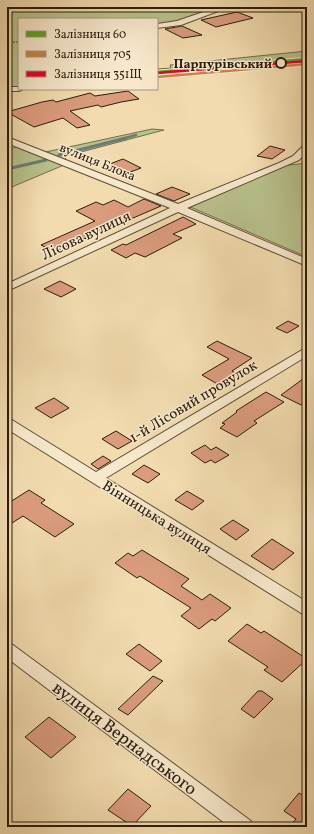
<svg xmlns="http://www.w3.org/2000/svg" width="314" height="834" viewBox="0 0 314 834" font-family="Vollkorn,serif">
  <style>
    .green { fill: #b8c18c; stroke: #726e4c }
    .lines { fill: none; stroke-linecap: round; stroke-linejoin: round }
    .stream-far1 { stroke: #6f7b71; stroke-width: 2.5 }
    .stream { stroke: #6f7b71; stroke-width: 3 }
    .building { fill: #da9c7d; stroke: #2b1c0d }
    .minor-casing { stroke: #5d4c36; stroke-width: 2 }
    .path { stroke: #2b1c0d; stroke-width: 1.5; stroke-dasharray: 0.5 1; stroke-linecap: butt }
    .minor { fill: #f7e8cb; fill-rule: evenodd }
    .rail-1-casing { stroke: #f7e8cb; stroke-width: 4.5 }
    .rail-2-casing { stroke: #f7e8cb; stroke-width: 4.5 }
    .rail-3-casing { stroke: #f7e8cb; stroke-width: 4.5 }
    .rail-1 { stroke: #5ea026; stroke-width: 2.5 }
    .rail-2 { stroke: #ca8348; stroke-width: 2.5 }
    .rail-3 { stroke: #e4002b; stroke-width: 2.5 }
    .stop-dot { fill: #f7e8cb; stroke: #2b1c0d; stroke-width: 2 }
    .labels { text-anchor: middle; stroke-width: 3; stroke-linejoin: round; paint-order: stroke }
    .far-stop-label { font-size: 13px; font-weight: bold; fill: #2b1c0d; stroke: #f7e8cb; text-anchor: end }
    .far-street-label { font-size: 13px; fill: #2b1c0d; stroke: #f7e8cb }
    .street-label { font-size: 15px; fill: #2b1c0d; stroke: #f7e8cb }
    .near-street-label { font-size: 18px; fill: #2b1c0d; stroke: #f7e8cb }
  </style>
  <rect width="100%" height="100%" fill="#f2dcaf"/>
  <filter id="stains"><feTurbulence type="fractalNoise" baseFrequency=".005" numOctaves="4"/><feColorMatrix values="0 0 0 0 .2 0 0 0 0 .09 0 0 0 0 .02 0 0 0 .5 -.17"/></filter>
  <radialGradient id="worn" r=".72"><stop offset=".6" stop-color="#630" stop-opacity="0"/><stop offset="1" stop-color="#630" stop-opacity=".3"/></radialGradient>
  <g class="green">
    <path d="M7,7H225L178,23L157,26V19H19V89H7Z"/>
    <path d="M307,51V63L157,76V69L171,68L170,65Z"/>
    <path d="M152,129L164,130L66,156L64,165L7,189V150L20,146L41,153Z"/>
    <path d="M307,163V257L188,206L281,166Z"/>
  </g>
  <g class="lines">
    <path class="stream-far1" d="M122,139L136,135"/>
    <g class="stream">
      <path d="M59,155L126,138"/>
      <path d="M7,169L46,160"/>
    </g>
  </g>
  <g class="building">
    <path d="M237,12L253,18L216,27L201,20Z"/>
    <path d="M182,26L202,35L183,38L165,29Z"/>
    <path d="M128,91L139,99L121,102L101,107L98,105L70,111L90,125L77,128L63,118L34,127L7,112L42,102L53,100L56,102L90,93L95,96Z"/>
    <path d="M270,146L285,150L272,159L257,156Z"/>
    <path d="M123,159L141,168L125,174L107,165Z"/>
    <path d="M172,187L190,194L174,201L156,194Z"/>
    <path d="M144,199L161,206L61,249L53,251L41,245L95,221L76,211L96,202L103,205L114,200L128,207Z"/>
    <path d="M183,217L196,224L173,234L182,238L145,257L135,253L126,258L111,250L123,244L126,245Z"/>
    <path d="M60,281L76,289L61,297L44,289Z"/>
    <path d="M288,321L299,326L287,333L276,328Z"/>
    <path d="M217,341L252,358L232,371L237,374L219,385L202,375L229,359L207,347Z"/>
    <path d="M307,376V400L301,405L281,395Z"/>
    <path d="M266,392L284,402L254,421L257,423L237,437L220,428L225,424L222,423L237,412L236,411Z"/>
    <path d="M54,398L69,408L51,418L35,408Z"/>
    <path d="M116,431L132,441L118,449L102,439Z"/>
    <path d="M205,445L211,450L216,447L229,455L215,463L211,460L205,463L191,453Z"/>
    <path d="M103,456L111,461L98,469L91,464Z"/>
    <path d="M144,465L160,474L148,483L132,474Z"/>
    <path d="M29,490L45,500L41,503L74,524L55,537L23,516L12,523L7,519V504Z"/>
    <path d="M187,491L204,501L192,510L175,500Z"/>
    <path d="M233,520L249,530L236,540L220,529Z"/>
    <path d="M272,539L294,553L273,570L251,556Z"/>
    <path d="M142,550L189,579L181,586L202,600L210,594L231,608L215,621L212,619L199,629L181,616L191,608L140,576L137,578L115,563L128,553L133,556Z"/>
    <path d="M247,624L261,633L264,631L307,659L282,682L264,670L268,667L228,641Z"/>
    <path d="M139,644L162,661L150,671L126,654Z"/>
    <path d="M153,676L163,681L128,715L118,709Z"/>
    <path d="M258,691H262L273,699L254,718L241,709Z"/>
    <path d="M49,717L76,737L51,758L25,737Z"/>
    <path d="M128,789L151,806L132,826L108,810Z"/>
    <path d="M299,793L307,798V827H289L296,819L284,811Z"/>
  </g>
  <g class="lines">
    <g class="minor-casing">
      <g id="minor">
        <path d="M218,7H229L181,25L157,28V24L177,21Z"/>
        <path d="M7,87H19V89H23L19,91H7Z"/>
        <path d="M7,137L178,204L279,163L293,156L304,145L307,144V152L299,160L187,208L307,259V266L178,212L7,291V284L170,208L7,143Z"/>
        <path d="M307,347V356L106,478L307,602V615L301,613L7,429V419L12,420L96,472Z"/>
        <path d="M7,643L13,645L251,821L253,827H230L7,658Z"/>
      </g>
    </g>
    <g class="path">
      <path d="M7,42H19"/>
      <path d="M284,65L307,63"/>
    </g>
    <use href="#minor" class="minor"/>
    <g class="rail-1-casing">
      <path id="rail-1" d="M157,72L307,59"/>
    </g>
    <g class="rail-2-casing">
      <path id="rail-2" d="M157,77L307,64"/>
    </g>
    <g class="rail-3-casing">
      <path id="rail-3" d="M157,73L307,61"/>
    </g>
    <use href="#rail-1" class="rail-1"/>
    <use href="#rail-2" class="rail-2"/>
    <use href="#rail-3" class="rail-3"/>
  </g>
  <circle class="stop-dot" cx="281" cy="63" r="5"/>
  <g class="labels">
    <g class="far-stop-label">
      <text x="272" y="68">Парпурівський</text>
    </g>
    <g class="far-street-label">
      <text transform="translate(98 161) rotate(22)" y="5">вулиця Блока</text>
    </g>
    <g class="street-label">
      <text transform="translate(86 235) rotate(-25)" y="5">Лісова вулиця</text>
      <text transform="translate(193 401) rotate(-31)" y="5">1-й Лісовий провулок</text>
      <text transform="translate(157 517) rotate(32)" y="5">Вінницька вулиця</text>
    </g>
    <g class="near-street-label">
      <text transform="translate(125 738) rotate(37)" y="6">вулиця Вернадського</text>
    </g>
  </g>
  <rect width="314" height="834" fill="none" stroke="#f2dcaf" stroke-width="24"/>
  <rect x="8" y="8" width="298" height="818" fill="none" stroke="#2b1c0d" stroke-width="2"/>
  <rect x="12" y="12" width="290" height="810" fill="none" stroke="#2b1c0d"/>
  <rect x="18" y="18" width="140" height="72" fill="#f7e8cb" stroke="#a5967f"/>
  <rect x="26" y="31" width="20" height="6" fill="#5ea026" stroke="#a5967f"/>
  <text x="54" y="38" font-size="12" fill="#2b1c0d">Залізниця 60</text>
  <rect x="26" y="51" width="20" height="6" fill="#ca8348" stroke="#a5967f"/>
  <text x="54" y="58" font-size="12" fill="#2b1c0d">Залізниця 705</text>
  <rect x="26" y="71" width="20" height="6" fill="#e4002b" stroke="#a5967f"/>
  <text x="54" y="78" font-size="12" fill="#2b1c0d">Залізниця 351Щ</text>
  <rect width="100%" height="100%" filter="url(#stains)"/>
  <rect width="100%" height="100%" fill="url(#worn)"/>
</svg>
